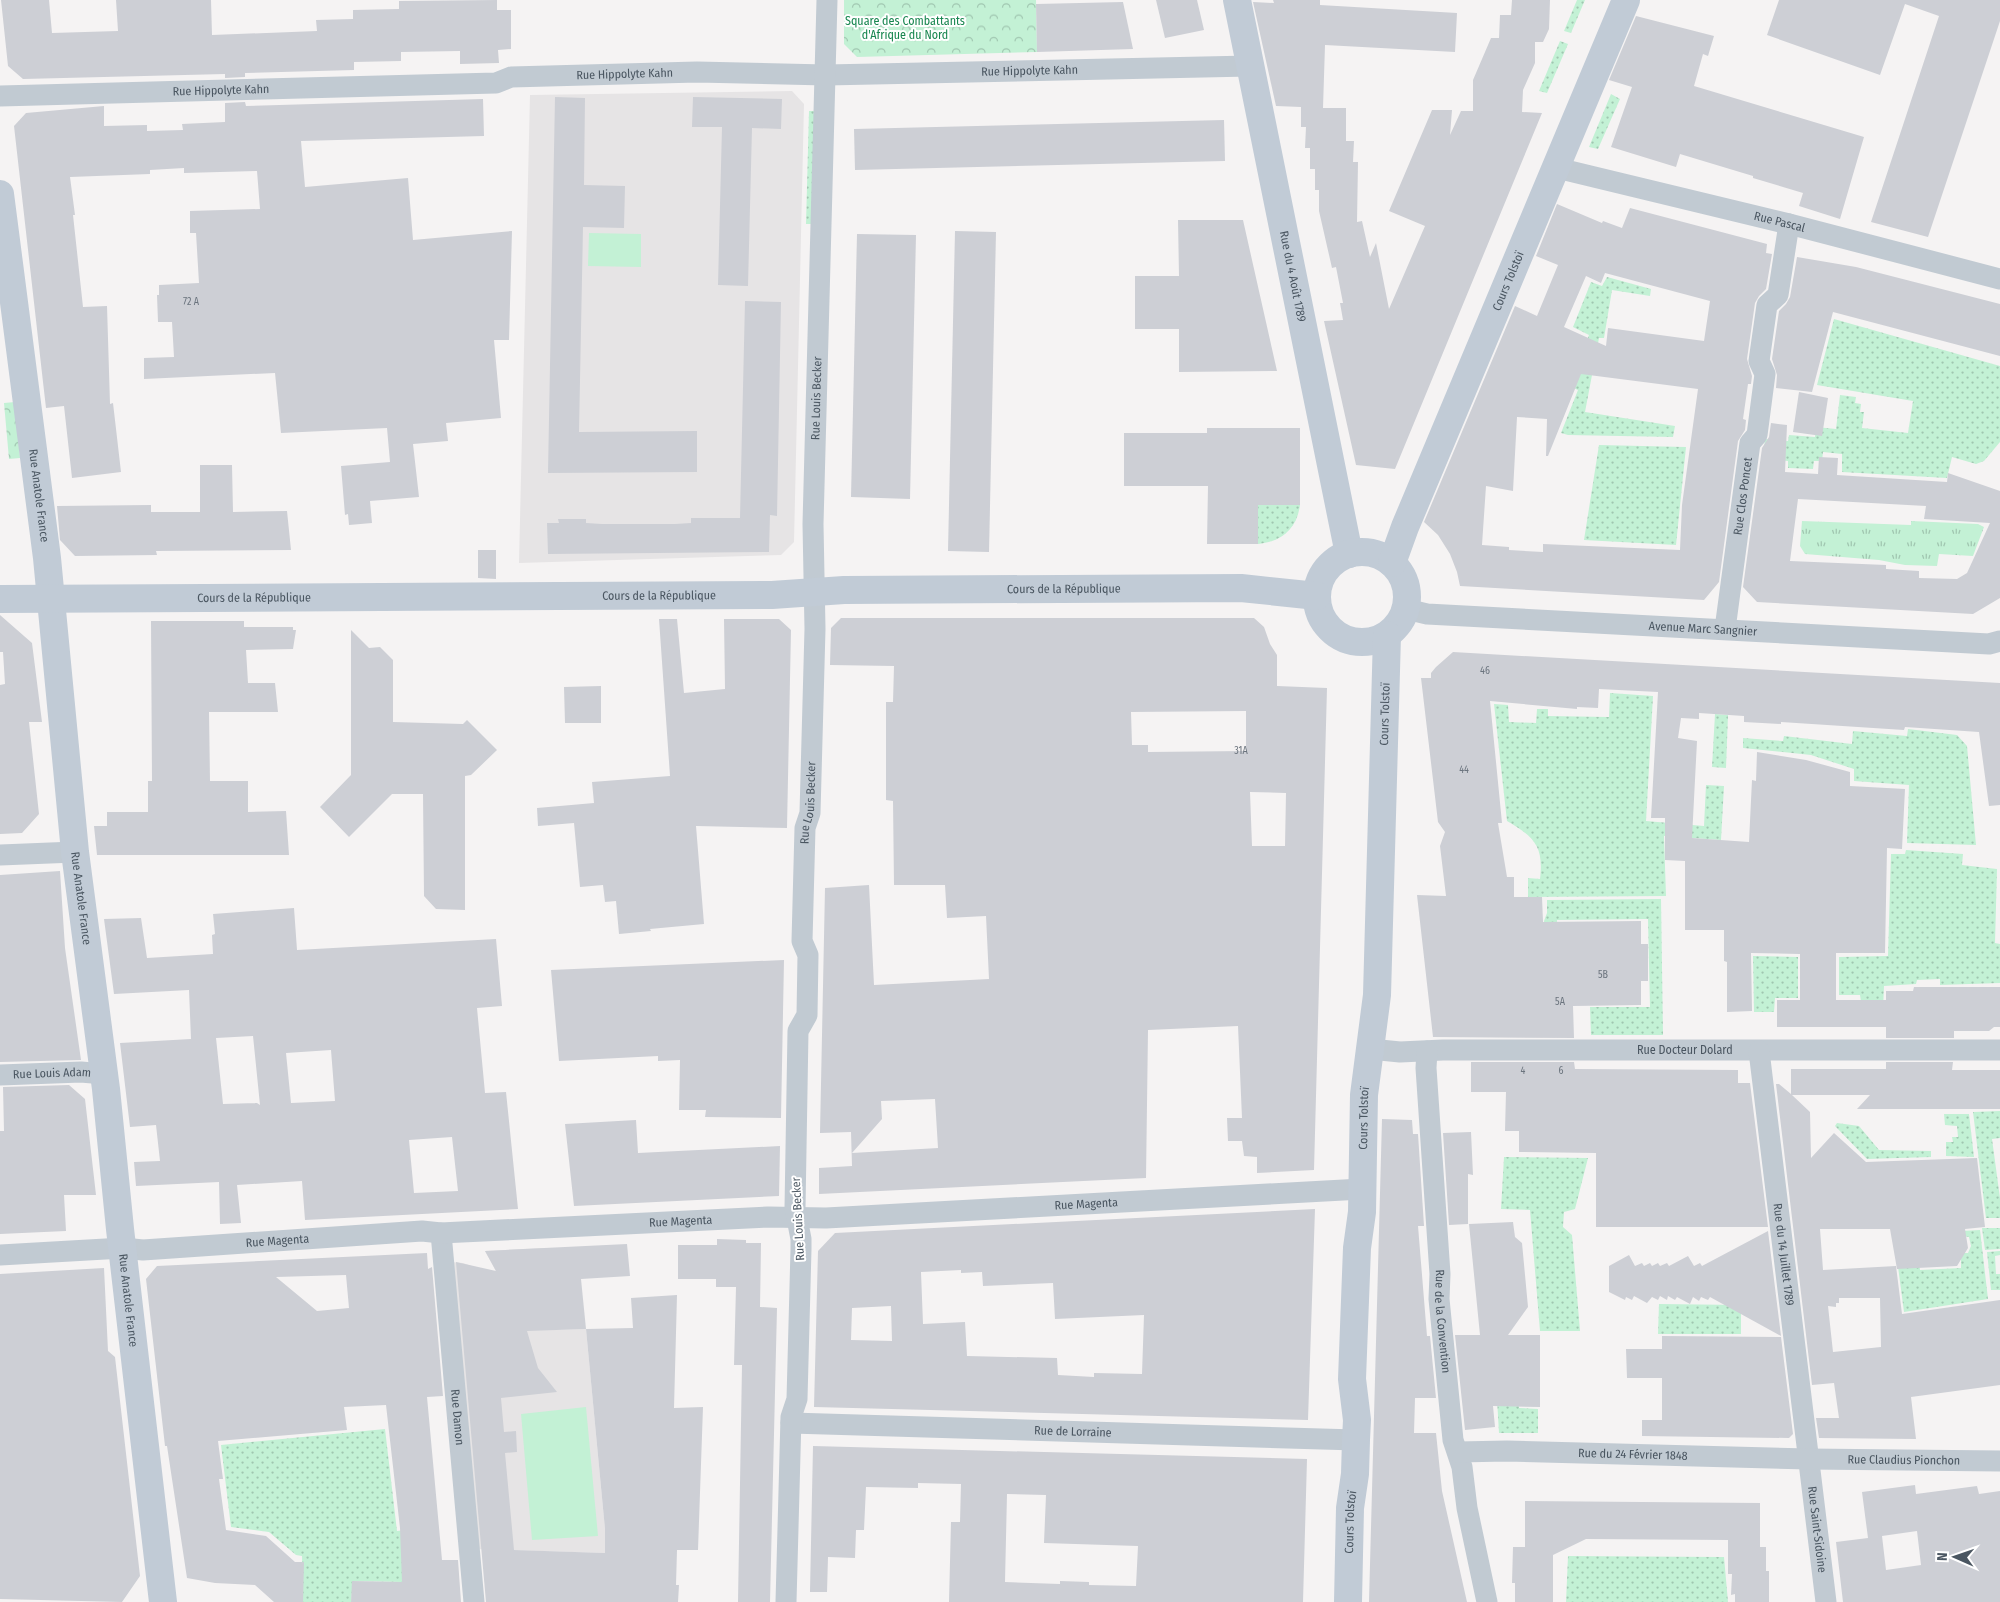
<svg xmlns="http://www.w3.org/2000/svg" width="2000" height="1602" viewBox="0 0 2000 1602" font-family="'Fira Sans Condensed',sans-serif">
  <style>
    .education { fill: #e6e4e5 }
    .grass { fill: url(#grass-tufts) }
    .park { fill: url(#park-crowns) }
    .garden { fill: url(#garden-dots) }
    .pitch { fill: #c3f1d5 }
    .building { fill: #cdcfd5; fill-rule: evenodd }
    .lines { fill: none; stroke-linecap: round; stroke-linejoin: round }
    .street { stroke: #c1cad2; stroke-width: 21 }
    .secondary { stroke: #c1cbd6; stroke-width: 28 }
    .labels { text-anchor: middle; stroke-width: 4; stroke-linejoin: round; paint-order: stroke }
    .number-label { font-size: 10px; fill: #6b747e }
    .park-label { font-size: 12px; fill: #17864f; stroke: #fff }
    .street-label { font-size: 12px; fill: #4a5661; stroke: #fff }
  </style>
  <defs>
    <pattern id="grass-tufts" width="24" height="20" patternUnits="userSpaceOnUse" patternTransform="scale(1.25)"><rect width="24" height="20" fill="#c3f1d5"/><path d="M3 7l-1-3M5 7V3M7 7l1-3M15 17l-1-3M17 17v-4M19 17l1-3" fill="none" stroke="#a0c6b0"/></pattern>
    <pattern id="park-crowns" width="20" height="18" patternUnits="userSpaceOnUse" patternTransform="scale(1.25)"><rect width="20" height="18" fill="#c3f1d5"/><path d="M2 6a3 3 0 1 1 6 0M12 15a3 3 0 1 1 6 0" fill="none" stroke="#a0c6b0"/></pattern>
    <pattern id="garden-dots" width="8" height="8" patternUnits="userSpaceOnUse" patternTransform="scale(1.25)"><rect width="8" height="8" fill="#c3f1d5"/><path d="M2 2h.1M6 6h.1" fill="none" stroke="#a0c6b0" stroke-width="1.8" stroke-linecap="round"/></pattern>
  </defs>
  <rect width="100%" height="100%" fill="#f5f3f3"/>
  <g class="education">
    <path d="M792,91L804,104L794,542L781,555L519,563L530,95Z"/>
    <path d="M544,1248L552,1330L586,1329L605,1529V1553L475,1549L450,1262L463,1263L498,1275L485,1251Z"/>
  </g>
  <path class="grass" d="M1802,521L1911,525V521L1978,524L1984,527L1973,556L1939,554L1937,566L1905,565L1879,560L1805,554L1800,546Z"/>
  <g class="park">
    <path d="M844,0H1036L1037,52L857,57L844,44Z"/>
    <path d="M15,402L20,458L9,459L4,403Z"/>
  </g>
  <g class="garden">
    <path d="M1577,0H1585L1571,33L1564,31Z"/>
    <path d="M1560,41L1568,44L1547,93L1539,91Z"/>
    <path d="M1611,94L1620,99L1598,149L1589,147Z"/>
    <path d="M809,111H815L812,224H806Z"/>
    <path d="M1607,277L1651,289L1650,296L1612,290L1604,338H1599L1585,412L1675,426L1673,437L1568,435L1561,433L1578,390L1569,386L1589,335L1573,327L1591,282L1602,286Z"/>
    <path d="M1834,319L2000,366V442L1984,461L1976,464L1952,457L1947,478L1842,472V454L1823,452L1822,461H1814L1813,469L1788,468V461L1768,459L1759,496L1765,439L1788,441L1789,435L1815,437L1816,427L1836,429L1840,395L1856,397L1855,403L1861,404L1860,412H1864L1862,428L1908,433L1913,401L1817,385Z"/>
    <path d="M1599,445L1686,447L1676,545L1584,540Z"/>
    <path d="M1258,505H1300C1297,529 1281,542 1258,544Z"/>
    <path d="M1610,693L1653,696L1646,821L1704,826L1706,785L1724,786L1721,840L1664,836L1666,896L1528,897V878L1540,879C1544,846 1534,837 1507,821L1494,704L1508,705L1509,722L1536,723L1537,709H1548V716L1609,717Z"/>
    <path d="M1715,714L1728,715L1726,768L1712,767Z"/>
    <path d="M1908,729L1957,735L1967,746L1976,845L1907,843L1909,785L1854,781V769L1811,755L1743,748V738L1783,741L1784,736L1852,744L1853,731L1907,736Z"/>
    <path d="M1906,850L1963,854L1962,865L1997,869L1995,943L2000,944V983L1940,985V979L1917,980L1916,984L1884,986L1883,1009L1862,1008L1860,995H1839V957L1888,956L1891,854H1905Z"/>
    <path d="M1661,899L1663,1035H1591L1590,1007H1650L1648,919L1557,920V960L1546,986L1544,921L1547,913V900Z"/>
    <path d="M1753,956L1798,957V998H1775L1774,1012H1754Z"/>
    <path d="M2000,1111V1138L1992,1139L2000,1198V1218H1986L1973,1112Z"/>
    <path d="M1944,1114H1969L1974,1157L1946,1156V1142H1953L1952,1137H1958L1957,1126L1945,1125Z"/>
    <path d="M1837,1123L1859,1126L1879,1150L1931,1151V1157L1867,1159L1835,1126Z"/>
    <path d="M1504,1157L1588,1158L1575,1209L1564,1212L1563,1227L1572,1235L1580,1331H1540L1530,1210L1501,1209Z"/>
    <path d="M1982,1228H2000V1249L1985,1250Z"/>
    <path d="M1980,1230L1988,1299L1904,1312L1897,1259L1919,1258L1920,1270L1961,1268V1253H1968L1971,1246L1969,1237L1961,1236L1962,1231Z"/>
    <path d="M2000,1251V1255L1995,1256L1996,1274H2000V1290H1991L1987,1252Z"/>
    <path d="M1659,1304L1741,1305V1334H1658Z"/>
    <path d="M1520,1353L1519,1408L1538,1409V1433H1499L1496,1382Z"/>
    <path d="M385,1429L397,1531L407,1530L402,1582L353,1581L351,1602H303L302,1556L296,1555L269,1532L231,1527L221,1445Z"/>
    <path d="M1568,1556L1724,1557L1728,1602H1566Z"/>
  </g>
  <g class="pitch">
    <path d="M589,233L641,234V267L588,266Z"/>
    <path d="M586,1407L598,1536L532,1540L521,1414Z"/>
  </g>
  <g class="building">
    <path d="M1,0H49L52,33L118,31L116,0H211L212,35L317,31L316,20L353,19V10L399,9V1L497,0V10H511V49L498,50L499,63L460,64V51L401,52V61L354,62V70L245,73V77L225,78V74L23,79L8,66Z"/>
    <path d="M1156,0H1197L1204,30L1165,38Z"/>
    <path d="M1273,0H1320V5L1457,13L1455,52L1325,45L1323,108H1346V141H1354L1353,162H1358L1357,222L1362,221L1370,257L1376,243L1389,309L1425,226L1389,211L1432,110H1452L1450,135L1461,111H1473V80L1491,38H1499L1500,15H1511L1512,0H1550L1549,29L1543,42H1535V63L1523,90L1522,112L1542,113L1395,469L1356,465L1324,321L1343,320L1340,303H1343L1336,267L1332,268L1319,211V190H1315V169H1310V148H1305L1306,127H1301V107L1276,106L1253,2L1274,3Z"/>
    <path d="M1779,0H2000V21L1928,237L1871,222L1939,16L1905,4L1880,75L1767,35Z"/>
    <path d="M1123,2L1133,49L1037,52L1036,4Z"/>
    <path d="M1636,16L1714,36L1708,56L1703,54L1694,86L1864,137L1840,219L1799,206L1803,193L1753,178V176L1680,154L1676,167L1611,147L1632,87L1609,80Z"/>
    <path d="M555,97L585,98L584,185L625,186L624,228L583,227L579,432L697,431V472L548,473Z"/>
    <path d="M693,97L782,99L781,129L752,128L748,286L718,285L722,127H692Z"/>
    <path d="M483,99L484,136L301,141L305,187L408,178L413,240L512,231L509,340H494L501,418L446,423L448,441L413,444L419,497L370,501L372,523L349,525L348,514L345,515L341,466L390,462L387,428L281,433L275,373L144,379V358L174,357L172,322H158L157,295H159V285L199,283L196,233H190V211L260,209L257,171L184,173V168L150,170V174L70,177L75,215H73L83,307L107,306L110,404L113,403L121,472L72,478L64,406L46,408L43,382L14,126L26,113L104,106V126L147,125V131L183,130L182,124L225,122V103L245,102L246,106Z"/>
    <path d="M1224,120L1225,161L855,170L854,129Z"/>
    <path d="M1557,204L1602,223L1603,221L1622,228L1630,208L1767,244L1766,253L1772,254L1766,289L1759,296L1755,303L1747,359L1752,376L1751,384H1748L1743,419L1746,420L1745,430L1738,441L1719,582L1704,600L1460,586L1457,572L1450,554L1438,535L1424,522L1515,306L1537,316L1558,265L1536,256ZM1605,273L1710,301L1704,341L1608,328L1606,346L1564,327L1586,276L1601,283ZM1581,374L1698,389L1682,505L1680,550L1543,544V552L1509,550V547L1482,545L1486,486L1513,491L1517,417L1547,419L1546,456H1548Z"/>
    <path d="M1178,220H1243L1277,371L1179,372V329H1135V276H1179Z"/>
    <path d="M955,231L996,232L989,552L948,551Z"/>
    <path d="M857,234L916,235L910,499L851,497Z"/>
    <path d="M1797,257L1856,267L2000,304V356L1833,312L1812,392L1776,388L1777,375L1772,359L1779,311L1786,304L1790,297Z"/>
    <path d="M745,301L781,302L777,516L770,515L769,552L548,554L547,523H559L558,519H586V523L602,524H675L691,523V518H740Z"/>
    <path d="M1799,392L1828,398L1822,436L1793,432Z"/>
    <path d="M1771,423L1787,425L1785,472L1818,474L1819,457L1838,458L1837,475L1947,482L1948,473L2000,491V598L1973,614L1757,602L1743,587L1762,448L1769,437ZM1798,499L1926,506L1924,519L1990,523L1967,573L1957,579L1919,578V571L1886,569V565L1790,561Z"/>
    <path d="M1207,428H1300V505H1258V544H1207L1208,486H1124V433H1207Z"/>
    <path d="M200,465H232L233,512L287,511L291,550L156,551L157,555L75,556L60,540L57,506L151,505V512H200Z"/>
    <path d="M478,550H496V579L478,578Z"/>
    <path d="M0,615L32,643L42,722H29L39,814L22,833L0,834V685L5,684L3,652H0Z"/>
    <path d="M841,618H1254L1264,627L1270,644L1277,655V686L1327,688L1314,1170L1257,1173V1157L1244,1156L1242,1141H1228L1227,1118H1242L1238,1026L1148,1030L1146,1178L819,1194V1168L852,1166L851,1132L820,1133L825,888L869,885L874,985L989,979L986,916L947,918L945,885H894L893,801L886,800V702H893L894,666L830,665L831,628ZM1246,711V751L1148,752V745H1132L1131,712ZM1250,792L1286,793L1285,846H1252ZM935,1099L938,1148L852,1153L882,1119L881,1101Z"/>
    <path d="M659,619H677L684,693L725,689L724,619H779L791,630L787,828L696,826L704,924L650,929L651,931L619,934L616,901L605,902L603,885L580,887L574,823L538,826L537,808L594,803L592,782L670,776Z"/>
    <path d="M151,621H244V627H293V630H296L293,649L246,650L248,683H275L278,712H209L210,781H248V812L286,811L289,855H97L94,826H107V812H148V781H152Z"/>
    <path d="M351,630L369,648L380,647L393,660V722L463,724L467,720L497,750L471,775L465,776V910L436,909L424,896L423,794H392L349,837L320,807L351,775Z"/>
    <path d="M1453,652L2000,683V805L1989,806L1979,732L1905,727L1904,730L1781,722V724L1744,722V716L1699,713V719L1681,718L1678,738L1697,741L1692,838L1749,842L1752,780L1756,781L1757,752L1806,760L1850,772V786L1905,789L1902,849L1887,848L1885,953H1836V1000H1886V991H1913L1914,987H2000V1027H1994L1989,1031H1954V1038H1886V1027H1777V1000H1800V954L1751,953L1752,1011L1727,1012V962L1724,961V930H1685V861L1665,860V818H1651L1658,692L1599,689L1598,708L1577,707V709L1490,701L1502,823H1498L1507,877H1514V897H1542L1543,922L1641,921V944H1648V981H1641V1005L1573,1006L1574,1038L1433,1037L1417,895L1446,896L1440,846L1445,832L1438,822L1421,678H1431V673L1436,667Z"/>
    <path d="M601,686V723H565L564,687Z"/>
    <path d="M60,871L65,948L81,1060L0,1062V875Z"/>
    <path d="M294,908L297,950L496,939L502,1006L477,1008L485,1093L506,1092L518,1209L305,1220L302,1181L237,1185L241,1223L220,1224L219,1182L136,1186L134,1162L160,1161L156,1125L130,1127L120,1043L191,1039L189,990L114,994L104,919L141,918L147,958L213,954L212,935L215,934L213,914ZM253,1036L260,1105L257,1103L223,1104L216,1038ZM331,1050L335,1101L291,1103L286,1053ZM452,1137L458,1191L414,1193L409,1140Z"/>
    <path d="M784,960L781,1118L705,1117L706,1110H679L680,1060L658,1061V1056L559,1061L551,970Z"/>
    <path d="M1471,1062H1574L1575,1069L1738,1070V1083H1750L1768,1227H1596V1153L1519,1152V1131H1505L1506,1092H1471Z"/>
    <path d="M1886,1062H1953L1952,1070H2000V1109H1857L1870,1095H1792L1810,1112L1811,1158L1834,1133L1866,1162L1977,1158L1985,1227L1965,1229L1968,1248L1957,1266L1897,1269L1890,1229H1820L1823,1270L1896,1266L1902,1314L2000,1300V1385L1911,1397L1916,1439L1819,1438L1816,1418H1839L1834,1383L1812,1385L1776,1084H1779L1791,1094V1069H1886ZM1839,1298H1880L1881,1347L1833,1352L1828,1306L1836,1307V1303H1839Z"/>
    <path d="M69,1085L85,1099L96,1195H64L66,1231L0,1234V1131H4L3,1087Z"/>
    <path d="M1382,1119L1412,1120L1413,1134H1418L1424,1226H1418L1427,1336H1430L1436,1398H1415L1414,1433H1436L1442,1491L1467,1602H1369Z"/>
    <path d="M636,1120L638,1153L780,1146L779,1196L574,1206L565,1124Z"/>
    <path d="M1471,1132L1473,1175L1468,1174V1224L1449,1225L1443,1133Z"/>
    <path d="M1315,1209L1308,1420L814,1407L818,1251L835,1233ZM961,1270V1273L982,1272L983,1286L1053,1283L1055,1319L1144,1315L1142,1374L1094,1373V1377L1058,1375L1057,1358L967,1356L965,1322L923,1324L921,1272ZM891,1306L892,1341L851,1340L852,1308Z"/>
    <path d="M1513,1222L1515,1237L1522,1243L1528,1307L1508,1335H1540V1407L1493,1406L1495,1427L1465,1430L1455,1335H1480L1469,1224Z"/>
    <path d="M1768,1231L1781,1336L1710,1297L1708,1300L1701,1297L1699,1301L1693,1297L1690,1304L1677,1297L1675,1300L1668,1296L1667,1300L1660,1296L1658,1300L1652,1297L1647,1303L1634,1296L1632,1300L1626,1297L1625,1300L1609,1292V1266L1629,1255L1635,1266L1642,1263L1644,1266L1650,1263L1652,1266L1658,1263L1660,1266L1667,1263L1669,1266L1688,1256L1694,1266L1700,1263L1702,1266Z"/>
    <path d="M717,1239L746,1240V1243H761L760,1307L777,1308L770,1602H738L742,1365H734L736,1287H716V1279H678V1245H717Z"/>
    <path d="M627,1244L630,1276L581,1279L586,1329L633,1328L631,1298L677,1295L674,1408L703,1407L698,1550H677L676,1585H679L678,1602H486L456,1262L496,1271L485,1251ZM586,1329L605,1529V1553L514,1550L505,1453L517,1452L516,1431L504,1432L501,1398L557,1392L538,1368L527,1331Z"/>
    <path d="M427,1253L428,1269L432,1267L443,1396L427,1397L442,1560H458L461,1602H351L352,1581L402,1582L400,1528L386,1405L344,1407L347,1430L218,1441L223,1479H219L226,1530L266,1536L295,1562H304L303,1602H274L255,1585L215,1583L187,1578L167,1446H165L146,1279L157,1266ZM346,1275L349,1308L317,1311L276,1277Z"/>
    <path d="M104,1268L108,1351L115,1357L140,1576L122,1602L0,1599V1274Z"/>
    <path d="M1662,1336L1781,1337L1793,1434L1789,1438L1642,1436V1420H1662V1378H1627L1626,1349H1662Z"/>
    <path d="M813,1446L1307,1459L1303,1602H949L951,1522H960L961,1484L918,1483V1488L866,1487L864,1530H856L855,1558L828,1557L827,1592H810ZM1007,1494L1046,1495L1044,1543L1138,1546L1136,1586L1089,1585V1582L1060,1581V1584L1005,1582Z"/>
    <path d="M1915,1485L1916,1494L1977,1486L1979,1494L2000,1491V1602H1843L1836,1542L1868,1538L1862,1492ZM1917,1531L1921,1565L1886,1570L1882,1536Z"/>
    <path d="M1525,1501L1760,1503V1547H1766V1571H1769V1602H1735V1594L1731,1595L1732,1574H1728V1540L1586,1539L1553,1555V1602H1515V1583H1512L1513,1547H1525Z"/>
  </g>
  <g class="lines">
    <g class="street">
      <path id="s1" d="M0,96L496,83L511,77L697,72L826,75L1250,66"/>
      <path id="s2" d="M1557,168L1789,224L2000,279"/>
      <path id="s3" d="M1406,609L1427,614L1989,644L2000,641"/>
      <path id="s4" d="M1725,629L1750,443L1757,435L1765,374L1759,361L1767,305L1778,295L1789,224"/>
      <path d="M0,855L75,852"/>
      <path id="s5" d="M1370,1049L1400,1052L1443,1050H2000"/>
      <path id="s6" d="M1427,1051L1426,1068L1440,1274L1439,1299L1453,1440L1462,1467L1467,1508L1487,1602"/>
      <path id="s7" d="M1759,1051L1826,1602"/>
      <path id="s8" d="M0,1075L81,1072L104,1074"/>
      <path id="s9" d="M441,1233L474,1602"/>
      <path id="s10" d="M0,1255L123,1248L143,1250L422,1231L441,1233L768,1217L826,1218L1362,1189"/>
      <path id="s11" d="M791,1423L1356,1440"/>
      <path id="s12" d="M1458,1452L1507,1451L1808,1459L2000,1461"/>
      <path id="s13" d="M786,1602L791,1417L797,1399L801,1249V1239L795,1208L798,1031L807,1015L808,955L802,941L805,828L810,813L815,629L813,524L827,0"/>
    </g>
    <g class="secondary">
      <path id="s14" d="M1237,0L1349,554"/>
      <path id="s15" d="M0,194L47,558L75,852L106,1089L120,1229L163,1602"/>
      <circle cx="1362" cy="597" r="45"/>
      <path id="s16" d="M1392,563L1405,527L1626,0"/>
      <path id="s17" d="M0,599L772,595L844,590L1241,588L1317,596"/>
      <path id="s18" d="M1348,1602L1350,1508L1355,1474L1356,1440L1357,1420L1352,1379L1357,1248L1362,1212L1364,1095L1377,995L1387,635"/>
    </g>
  </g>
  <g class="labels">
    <g class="number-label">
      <text x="191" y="305">72 A</text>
      <text x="1485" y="674">46</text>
      <text x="1241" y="754">31A</text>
      <text x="1464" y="773">44</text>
      <text x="1603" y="978">5B</text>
      <text x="1560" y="1005">5A</text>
      <text x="1523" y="1074">4</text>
      <text x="1561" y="1074">6</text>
    </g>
    <g class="park-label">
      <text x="905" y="25">Square des Combattants<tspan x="905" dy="14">d'Afrique du Nord</tspan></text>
    </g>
    <g class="street-label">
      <text dy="4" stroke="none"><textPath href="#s1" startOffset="1031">Rue Hippolyte Kahn</textPath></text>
      <text dy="4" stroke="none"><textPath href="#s1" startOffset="626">Rue Hippolyte Kahn</textPath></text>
      <text dy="4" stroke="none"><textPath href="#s1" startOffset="221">Rue Hippolyte Kahn</textPath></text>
      <text dy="4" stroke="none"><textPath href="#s2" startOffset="229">Rue Pascal</textPath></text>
      <text dy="4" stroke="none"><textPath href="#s14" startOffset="282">Rue du 4 Août 1789</textPath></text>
      <text dy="4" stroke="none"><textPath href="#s16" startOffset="305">Cours Tolstoï</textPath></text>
      <text dy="4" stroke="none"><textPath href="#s13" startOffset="1210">Rue Louis Becker</textPath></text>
      <text dy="4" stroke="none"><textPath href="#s15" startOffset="304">Rue Anatole France</textPath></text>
      <text dy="4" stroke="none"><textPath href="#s4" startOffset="134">Rue Clos Poncet</textPath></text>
      <text dy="4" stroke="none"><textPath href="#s17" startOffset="1064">Cours de la République</textPath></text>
      <text dy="4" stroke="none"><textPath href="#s17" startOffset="659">Cours de la République</textPath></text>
      <text dy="4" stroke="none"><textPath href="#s17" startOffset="254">Cours de la République</textPath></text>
      <text dy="4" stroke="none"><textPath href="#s3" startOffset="298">Avenue Marc Sangnier</textPath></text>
      <text dy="4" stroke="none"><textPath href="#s18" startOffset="890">Cours Tolstoï</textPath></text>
      <text dy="4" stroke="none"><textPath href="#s13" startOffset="805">Rue Louis Becker</textPath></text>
      <text dy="4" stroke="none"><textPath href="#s15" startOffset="709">Rue Anatole France</textPath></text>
      <text dy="4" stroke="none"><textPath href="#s5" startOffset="315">Rue Docteur Dolard</textPath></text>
      <text dy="4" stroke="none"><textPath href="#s8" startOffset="52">Rue Louis Adam</textPath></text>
      <text dy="4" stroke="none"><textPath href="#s18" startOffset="485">Cours Tolstoï</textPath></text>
      <text dy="4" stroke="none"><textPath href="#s10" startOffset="1088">Rue Magenta</textPath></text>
      <text transform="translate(798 1219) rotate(-93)" y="4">Rue Louis Becker</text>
      <text dy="4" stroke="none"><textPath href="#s10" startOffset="682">Rue Magenta</textPath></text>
      <text dy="4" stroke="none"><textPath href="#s10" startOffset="278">Rue Magenta</textPath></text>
      <text dy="4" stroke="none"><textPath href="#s7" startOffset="205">Rue du 14 Juillet 1789</textPath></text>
      <text dy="4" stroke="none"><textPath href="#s15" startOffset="1114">Rue Anatole France</textPath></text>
      <text dy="4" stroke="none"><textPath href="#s6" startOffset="271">Rue de la Convention</textPath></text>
      <text dy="4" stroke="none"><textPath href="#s9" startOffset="185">Rue Damon</textPath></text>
      <text dy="4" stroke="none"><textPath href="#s11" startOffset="282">Rue de Lorraine</textPath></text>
      <text dy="4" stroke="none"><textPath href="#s12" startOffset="175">Rue du 24 Février 1848</textPath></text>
      <text dy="4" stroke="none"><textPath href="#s12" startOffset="446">Rue Claudius Pionchon</textPath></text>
      <text dy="4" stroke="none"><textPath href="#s18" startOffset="80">Cours Tolstoï</textPath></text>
      <text dy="4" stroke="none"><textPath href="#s7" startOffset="482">Rue Saint-Sidoine</textPath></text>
    </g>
  </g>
  <g transform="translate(1955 1557) rotate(272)" stroke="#ffffff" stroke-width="4" paint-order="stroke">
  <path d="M0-4L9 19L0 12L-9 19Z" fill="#4a5661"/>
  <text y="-8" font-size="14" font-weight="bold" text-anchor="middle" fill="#4a5661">N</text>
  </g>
</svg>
